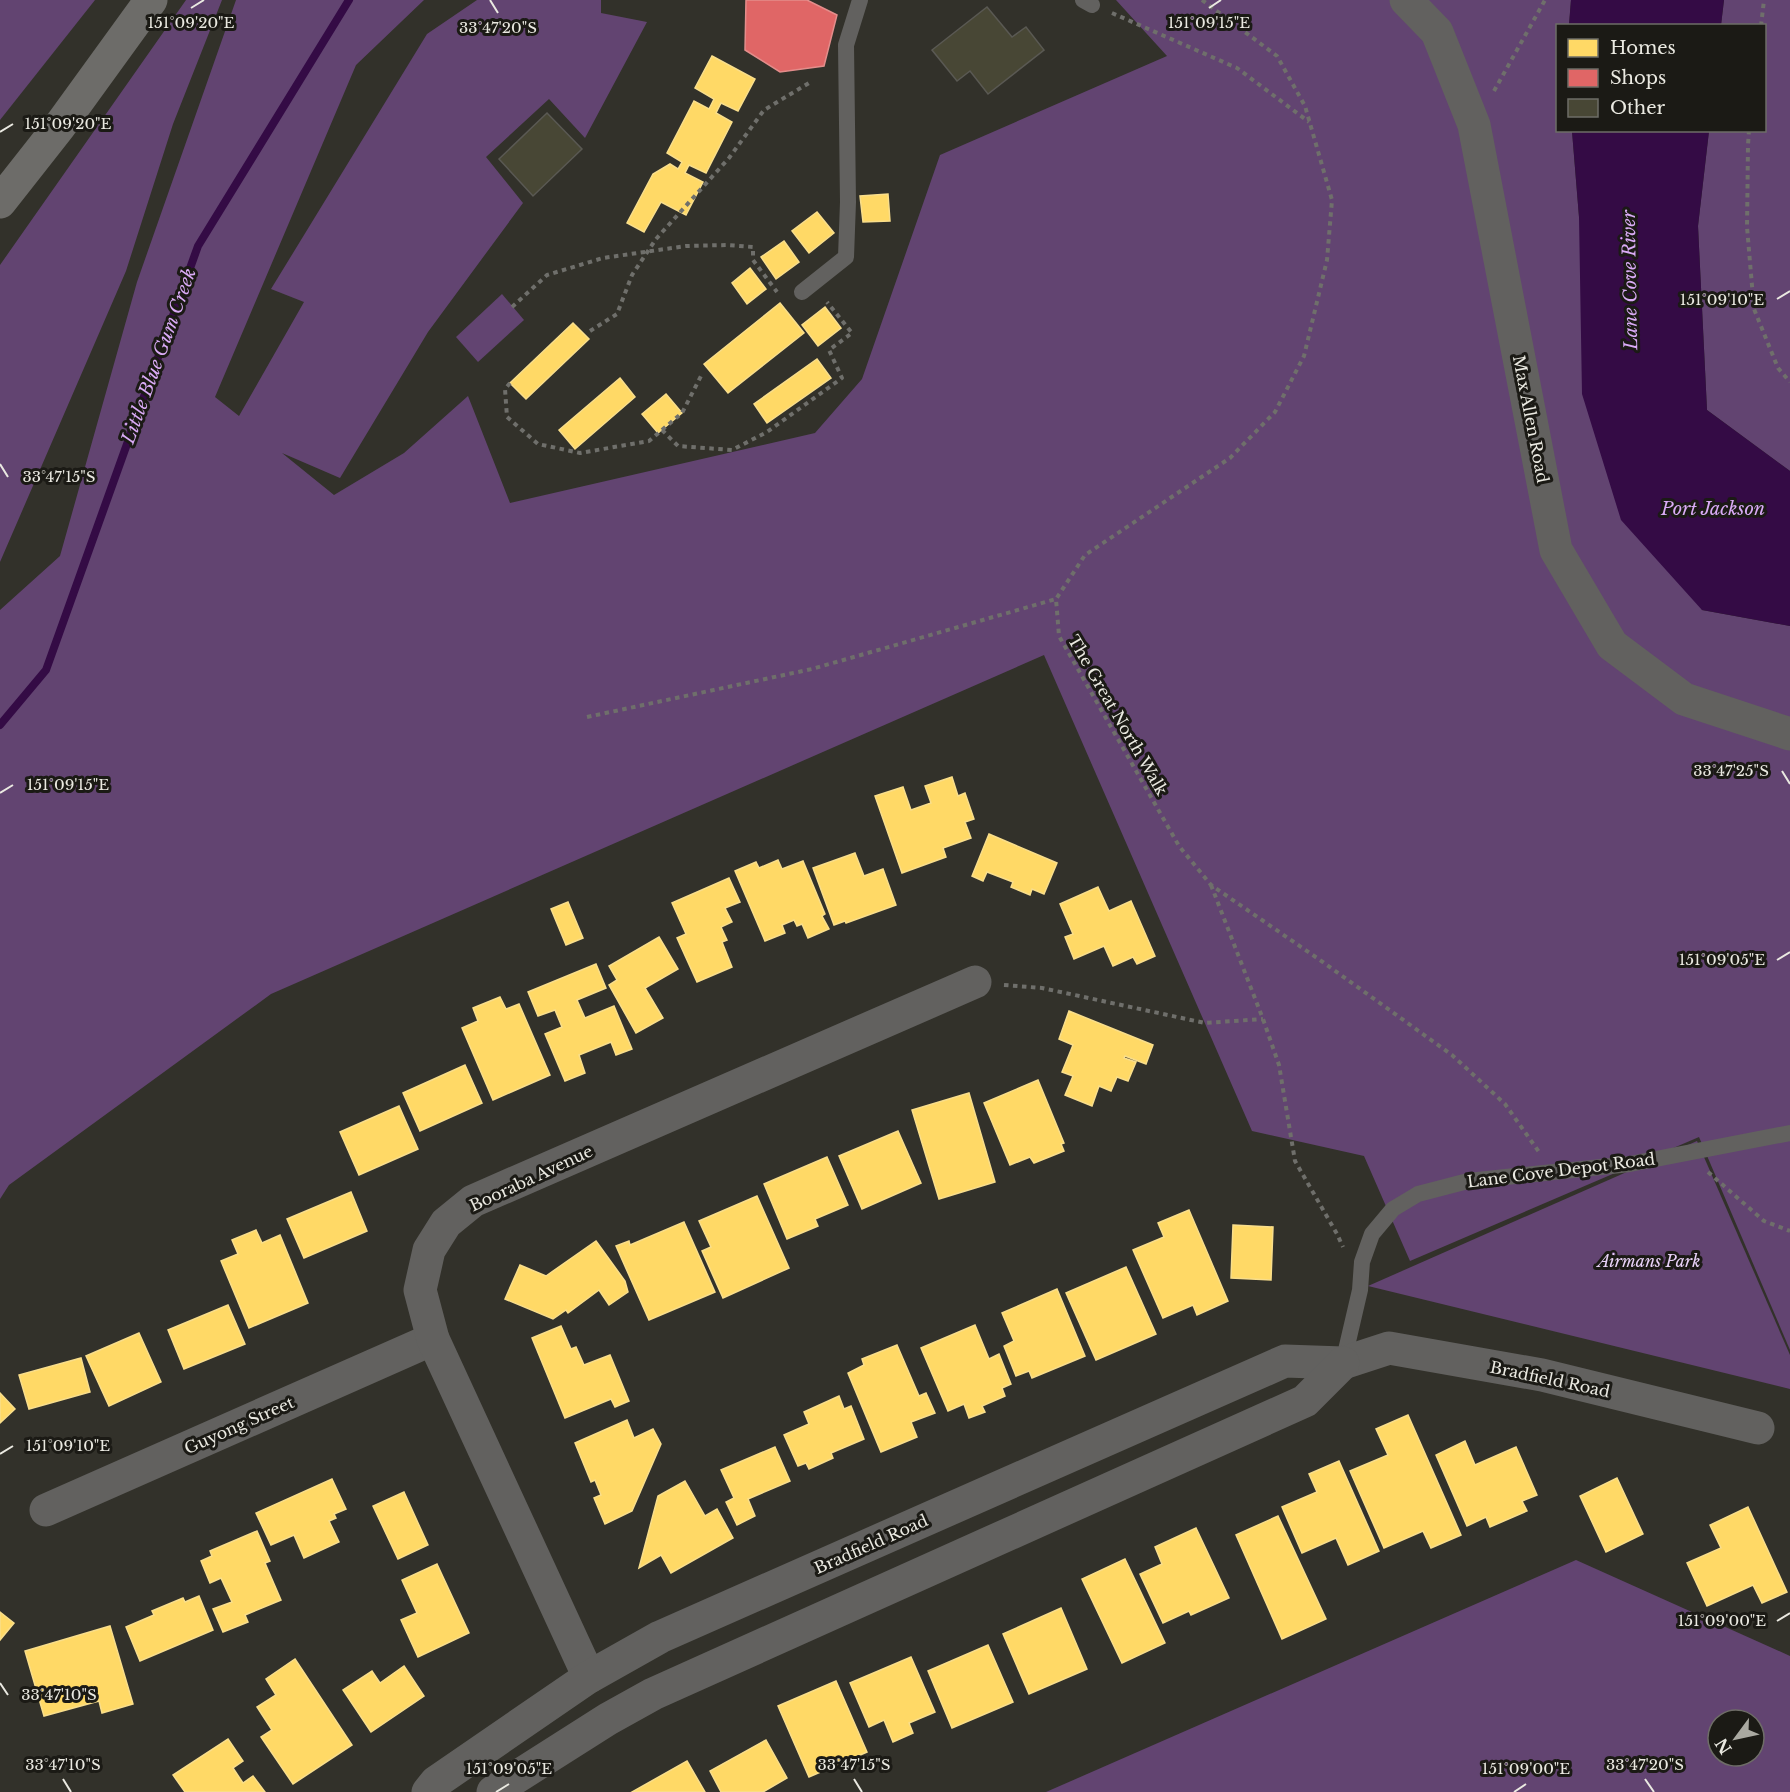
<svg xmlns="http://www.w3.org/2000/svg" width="1790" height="1792" viewBox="0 0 1790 1792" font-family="'Libre Baskerville',serif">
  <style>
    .green { fill: #624471; fill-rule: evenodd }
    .water { fill: #340b45 }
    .homes { fill: #ffd966; stroke: #f9de8b; stroke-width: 1.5 }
    .shops { fill: #e06666; stroke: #e38d8b; stroke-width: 1.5 }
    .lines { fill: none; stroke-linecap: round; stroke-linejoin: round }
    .stream { stroke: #340b45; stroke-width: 8 }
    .building { fill: #484735; stroke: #5a5953; stroke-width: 1.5 }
    .path { stroke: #6f6f6b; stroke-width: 4; stroke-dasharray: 4.5 4.5; stroke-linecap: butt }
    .service { stroke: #62615f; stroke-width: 16 }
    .minor { stroke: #62615f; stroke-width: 33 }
    .secondary { stroke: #6d6c69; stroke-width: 33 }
    .ticks { fill: none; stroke: #eae9e1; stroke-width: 2 }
    .labels { text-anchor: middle; stroke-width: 6; stroke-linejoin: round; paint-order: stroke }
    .street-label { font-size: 16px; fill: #eae9e1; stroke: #1b1a15 }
    .park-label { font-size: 16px; font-style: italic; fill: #ead3f9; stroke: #1b1a15 }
    .water-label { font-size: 18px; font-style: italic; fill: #daabf6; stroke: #1b1a15 }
    .ticks-label { font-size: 15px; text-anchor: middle; fill: #eae9e1; stroke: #1b1a15; stroke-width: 6; stroke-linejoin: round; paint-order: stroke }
  </style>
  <rect width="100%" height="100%" fill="#32312a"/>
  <g class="green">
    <path d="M0,0H95L0,120Z"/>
    <path d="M186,0H222L173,124L126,271L0,562V265Z"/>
    <path d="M236,0H424L356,65L215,397L239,416L304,302L271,289L427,34L477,0H601V13L647,22L585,138L549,99L486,157L523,203L428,332L340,478L282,453L334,495L404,453L468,396L510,503L815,433L862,379L940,155L1167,56L1116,0H1571L1569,25L1558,26V130L1572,131L1579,217L1702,610L1790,626V1350L1699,1137L1410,1261L1364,1156L1252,1131L1044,655L271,994L9,1185L0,1199V610L60,556L137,282Z"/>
    <path d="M1724,0H1790V471L1707,410L1698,226L1709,131L1764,130V26L1721,25Z"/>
    <path d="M502,294L524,320L478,362L456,337Z"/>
    <path d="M1697,1141L1790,1355V1389L1368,1286Z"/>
    <path d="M1576,1560L1790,1656V1792H1046ZM1718,1720H1754V1756H1718Z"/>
  </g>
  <g class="water">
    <path d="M1571,0H1724L1721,25H1569Z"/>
    <path d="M1572,131H1709L1698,226L1707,410L1790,471V626L1702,610L1621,520L1582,394L1579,217Z"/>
  </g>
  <g class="homes">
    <path d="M712,56L755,79L738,111L721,103L716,113L732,122L706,173L689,165L685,173L703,182L686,215L661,202L644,232L627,223L653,174L670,164L678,169L682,162L667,153L694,101L709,109L714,99L695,88Z"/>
    <path d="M888,194L890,221L863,222L860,196Z"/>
    <path d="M817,212L834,233L809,253L792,231Z"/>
    <path d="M784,241L799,262L776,279L761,257Z"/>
    <path d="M750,268L766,289L747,304L732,283Z"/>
    <path d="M780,303L804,333L728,393L704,364Z"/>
    <path d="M825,307L841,328L818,346L802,325Z"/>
    <path d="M573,323L589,339L526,399L510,383Z"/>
    <path d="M817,359L831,378L767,423L754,404Z"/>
    <path d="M620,378L635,397L575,449L559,430Z"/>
    <path d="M666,394L682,413L658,433L642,414Z"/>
    <path d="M952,777L958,796L965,793L974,819L965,822L971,838L943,848L946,857L902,873L875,796L903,787L911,810L931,803L925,786Z"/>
    <path d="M989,834L1057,863L1044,894L1032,889L1030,895L1011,887L1013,882L987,872L983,881L972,876Z"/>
    <path d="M855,853L864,876L883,869L896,905L846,923L845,921L834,925L813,868Z"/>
    <path d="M778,860L782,869L803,861L825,914L822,916L829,929L808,938L802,924L797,926L794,920L782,925L785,933L765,941L735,871L756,862L759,868Z"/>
    <path d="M729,878L740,902L725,908L732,922L721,927L727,940L722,942L732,967L697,982L677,938L686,934L672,903Z"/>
    <path d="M1098,887L1109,911L1131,901L1155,956L1137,964L1133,957L1113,966L1104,946L1074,959L1065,937L1073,934L1060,904Z"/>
    <path d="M568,902L583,938L566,945L551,909Z"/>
    <path d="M659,937L678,969L645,988L663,1018L636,1033L609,985L617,980L609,966Z"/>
    <path d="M596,964L606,988L577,1000L585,1018L614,1006L632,1049L616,1055L611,1042L579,1055L585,1073L565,1081L545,1034L562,1027L555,1010L538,1016L528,992Z"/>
    <path d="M500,997L506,1009L519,1004L550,1075L493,1100L462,1028L478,1021L473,1008Z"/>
    <path d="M1069,1011L1153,1045L1146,1064L1125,1056L1124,1058L1136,1062L1128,1081L1117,1077L1111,1091L1099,1086L1092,1106L1065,1095L1073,1076L1062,1072L1073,1045L1059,1039Z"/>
    <path d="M465,1065L482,1103L420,1131L403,1093Z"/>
    <path d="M1038,1080L1064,1143L1061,1144L1064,1151L1034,1163L1030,1157L1010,1165L984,1103Z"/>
    <path d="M969,1093L995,1182L939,1199L912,1110Z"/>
    <path d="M399,1106L418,1149L359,1175L340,1132Z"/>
    <path d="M898,1131L921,1183L862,1209L839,1156Z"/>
    <path d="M827,1157L848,1205L815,1219L818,1226L787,1239L764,1184Z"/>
    <path d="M351,1192L367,1231L304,1258L287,1219Z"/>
    <path d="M757,1196L789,1268L723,1298L702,1251L711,1247L699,1221Z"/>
    <path d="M1189,1210L1228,1301L1197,1315L1193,1305L1163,1318L1133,1250L1164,1237L1158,1223Z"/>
    <path d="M684,1222L715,1292L649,1320L616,1246L629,1241L630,1245Z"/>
    <path d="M1233,1225L1273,1227L1271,1280L1231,1278Z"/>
    <path d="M256,1230L262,1243L280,1235L308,1303L249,1328L221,1261L238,1254L232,1240Z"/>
    <path d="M596,1241L625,1281L628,1292L609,1305L599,1290L568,1313L566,1310L553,1319L505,1299L520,1265L546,1276Z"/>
    <path d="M1126,1267L1156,1334L1096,1360L1066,1293Z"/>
    <path d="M1057,1289L1085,1356L1032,1378L1029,1371L1016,1376L1004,1346L1014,1341L1002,1313Z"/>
    <path d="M228,1305L245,1344L184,1369L168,1330Z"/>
    <path d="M975,1325L989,1359L999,1354L1011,1384L1002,1388L1005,1396L982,1406L985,1412L969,1418L964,1404L948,1411L921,1348Z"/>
    <path d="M561,1326L571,1349L576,1347L584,1365L610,1355L629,1401L615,1407L611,1399L565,1418L532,1338Z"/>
    <path d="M139,1333L161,1382L109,1406L86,1356Z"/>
    <path d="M897,1345L919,1396L926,1393L935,1413L911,1422L917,1437L881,1452L848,1373L864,1365L862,1359Z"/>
    <path d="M81,1358L90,1392L29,1409L19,1375Z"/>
    <path d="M0,1393L15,1409L0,1423Z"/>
    <path d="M839,1396L844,1409L851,1406L864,1439L831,1453L833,1458L809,1469L806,1463L798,1466L784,1435L809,1424L804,1412Z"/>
    <path d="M1408,1415L1461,1535L1431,1548L1423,1531L1384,1548L1350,1471L1388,1455L1376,1429Z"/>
    <path d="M627,1420L634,1438L653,1429L661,1444L632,1511L605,1524L594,1498L601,1495L595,1480L591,1482L575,1443Z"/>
    <path d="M1465,1441L1475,1465L1516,1447L1537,1495L1522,1501L1527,1511L1490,1527L1486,1517L1467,1526L1436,1455Z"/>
    <path d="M775,1447L790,1481L748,1499L755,1516L737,1525L726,1502L734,1498L721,1470Z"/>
    <path d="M1339,1461L1379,1551L1348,1565L1336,1538L1302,1553L1282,1507L1317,1492L1309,1474Z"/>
    <path d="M1617,1478L1643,1534L1606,1552L1580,1496Z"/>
    <path d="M332,1479L346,1509L334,1514L336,1518L329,1521L339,1542L304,1558L294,1535L271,1545L256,1513Z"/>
    <path d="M685,1481L705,1516L717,1509L733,1538L671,1573L661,1555L639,1568L658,1496Z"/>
    <path d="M404,1492L428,1545L398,1559L373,1506Z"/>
    <path d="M1748,1507L1787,1592L1762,1603L1753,1585L1707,1606L1687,1563L1721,1548L1710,1525Z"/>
    <path d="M1278,1516L1326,1619L1282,1639L1236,1535Z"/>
    <path d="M1196,1528L1229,1598L1191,1615L1189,1611L1163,1623L1140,1574L1162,1564L1155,1547Z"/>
    <path d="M257,1531L270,1561L265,1563L281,1600L245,1615L248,1622L223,1632L213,1609L232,1602L221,1578L210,1583L201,1561L212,1556L210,1551Z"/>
    <path d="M1125,1559L1165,1643L1122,1663L1082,1579Z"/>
    <path d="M437,1564L469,1633L418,1657L401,1620L417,1613L402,1580Z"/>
    <path d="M199,1596L213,1630L140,1661L126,1627L154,1615L152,1611L183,1598L185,1602Z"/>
    <path d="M1061,1608L1087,1669L1029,1694L1003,1634Z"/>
    <path d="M0,1612L14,1623L0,1640Z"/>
    <path d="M110,1626L133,1704L102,1713L99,1701L44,1716L25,1651Z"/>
    <path d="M988,1645L1013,1702L952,1728L928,1671Z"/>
    <path d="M911,1657L935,1712L909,1723L913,1733L893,1742L884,1720L869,1727L850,1683Z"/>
    <path d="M295,1659L352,1745L293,1784L261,1737L272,1730L257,1707L276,1695L266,1679Z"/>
    <path d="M404,1666L424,1696L371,1732L343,1690L372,1671L380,1683Z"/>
    <path d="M836,1681L867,1752L809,1777L778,1706Z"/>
    <path d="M228,1739L243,1761L233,1768L243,1783L253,1776L265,1792H185L173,1775Z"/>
    <path d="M766,1740L787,1778L763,1792H721L710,1771Z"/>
    <path d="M687,1761L705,1792H632Z"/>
  </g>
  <path class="shops" d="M746,0H807L837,15L824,66L780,72L745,50Z"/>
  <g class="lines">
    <path class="stream" d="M0,725L46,670L198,246L349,0"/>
  </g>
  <g class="building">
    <path d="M987,7L1012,37L1026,27L1044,50L988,94L970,71L957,81L932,50Z"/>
    <path d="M547,113L582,149L533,196L499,159Z"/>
  </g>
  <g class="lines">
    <g class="path">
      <path d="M1202,0L1277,56L1305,106L1332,200L1327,260L1304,356L1275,412L1230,458L1085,555L1056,599L1059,636L1179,846L1211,885L1320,960L1452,1055L1505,1104L1539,1152"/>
      <path d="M1112,13L1237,68L1309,122"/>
      <path d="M1761,26L1764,0"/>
      <path d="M1494,91L1545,0"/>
      <path d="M1749,130L1748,145L1747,227L1754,309L1778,368L1790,382"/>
      <path d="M512,307L547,275L603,258L686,246L727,245L753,247V260L777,292"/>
      <path d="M590,331L617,314L632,275L656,239L729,158L764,110L809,83"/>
      <path d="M510,383L505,389L507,417L538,444L580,453L649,441L682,413L702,374"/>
      <path d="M662,430L678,446L732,450L767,432L842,378L829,350L852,333L827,302"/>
      <path d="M587,717L812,669L1056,599"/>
      <path d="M1211,885L1263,1019L1279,1065L1295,1161L1337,1234L1343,1247"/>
      <path d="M1004,985L1042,988L1205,1023L1263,1019"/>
      <path d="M1708,1172L1764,1221L1790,1231"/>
    </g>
    <g class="service">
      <path d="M1083,0L1092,5"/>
      <path d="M802,292L846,257L848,202L846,45L860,0"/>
      <path d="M1343,1363L1360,1290L1362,1262L1372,1234L1393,1209L1418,1194L1468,1181L1630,1164L1790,1133"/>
    </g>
    <g class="minor">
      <path d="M1406,0L1437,32L1474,125L1556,550L1612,645L1684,699L1790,734"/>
      <path d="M46,1510L433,1339"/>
      <path d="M589,1677L433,1339L420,1290L429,1250L446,1223L473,1201L975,982"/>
      <path d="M428,1792L436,1782L589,1677L660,1637L1285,1361L1343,1363L1389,1348L1542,1375L1758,1428"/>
      <path d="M493,1792L608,1719L653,1694L1305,1401L1343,1363"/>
    </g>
    <path class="secondary" d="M0,202L59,127L151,0"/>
  </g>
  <path class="ticks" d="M490,0L498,13M191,8L204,0M1209,8L1221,0M0,132L13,124M1777,299L1790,291M0,464L8,477M1782,771L1790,784M0,793L13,785M1777,960L1790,952M0,1454L13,1446M1777,1621L1790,1613M0,1683L8,1695M63,1779L71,1792M854,1779L862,1792M1645,1779L1654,1792M496,1792L509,1784M1514,1792L1526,1784"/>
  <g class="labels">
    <g class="street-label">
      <text transform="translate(1531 419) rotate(79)" y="6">Max Allen Road</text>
      <text transform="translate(1118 715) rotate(60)" y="6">The Great North Walk</text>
      <text transform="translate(1561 1170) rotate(-7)" y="6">Lane Cove Depot Road</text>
      <text transform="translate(531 1178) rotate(-25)" y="6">Booraba Avenue</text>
      <text transform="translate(1550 1379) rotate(12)" y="6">Bradfield Road</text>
      <text transform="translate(239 1425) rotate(-24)" y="6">Guyong Street</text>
      <text transform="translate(871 1544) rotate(-24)" y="6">Bradfield Road</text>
    </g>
    <g class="park-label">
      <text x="1649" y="1267">Airmans Park</text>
    </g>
    <g class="water-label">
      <text transform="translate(1630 280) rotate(-91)" y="6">Lane Cove River</text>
      <text transform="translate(159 356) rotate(-70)" y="6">Little Blue Gum Creek</text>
      <text x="1713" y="515">Port Jackson</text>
    </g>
  </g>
  <g class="ticks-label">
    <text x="191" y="28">151°09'20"E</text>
    <text x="1209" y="28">151°09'15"E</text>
    <text x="498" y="33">33°47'20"S</text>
    <text x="68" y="129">151°09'20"E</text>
    <text x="1722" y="305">151°09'10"E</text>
    <text x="59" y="482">33°47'15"S</text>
    <text x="1731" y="776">33°47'25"S</text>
    <text x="68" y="790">151°09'15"E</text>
    <text x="1722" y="965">151°09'05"E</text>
    <text x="68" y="1451">151°09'10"E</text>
    <text x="1722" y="1626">151°09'00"E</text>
    <text x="59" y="1700">33°47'10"S</text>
    <text x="63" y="1770">33°47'10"S</text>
    <text x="854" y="1770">33°47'15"S</text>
    <text x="1645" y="1770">33°47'20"S</text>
    <text x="509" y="1774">151°09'05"E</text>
    <text x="1526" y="1774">151°09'00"E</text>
  </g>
  <rect x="1556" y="24" width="210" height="108" fill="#1b1a15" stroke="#6e6d67" stroke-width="1.5"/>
  <rect x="1568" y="39" width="30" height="18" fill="#ffd966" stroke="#6e6d67" stroke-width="1.5"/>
  <text x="1610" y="54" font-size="18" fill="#eae9e1">Homes</text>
  <rect x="1568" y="69" width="30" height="18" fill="#e06666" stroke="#6e6d67" stroke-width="1.5"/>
  <text x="1610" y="84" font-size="18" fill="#eae9e1">Shops</text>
  <rect x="1568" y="99" width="30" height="18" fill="#484735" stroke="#6e6d67" stroke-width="1.5"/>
  <text x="1610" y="114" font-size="18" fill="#eae9e1">Other</text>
  <g transform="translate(1736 1738) rotate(237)"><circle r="28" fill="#1b1a15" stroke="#6e6d67" stroke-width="1.5"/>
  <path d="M0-4.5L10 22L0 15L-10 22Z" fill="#aaa9a1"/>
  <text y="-9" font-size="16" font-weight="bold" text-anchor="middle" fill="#eae9e1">N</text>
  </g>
</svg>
